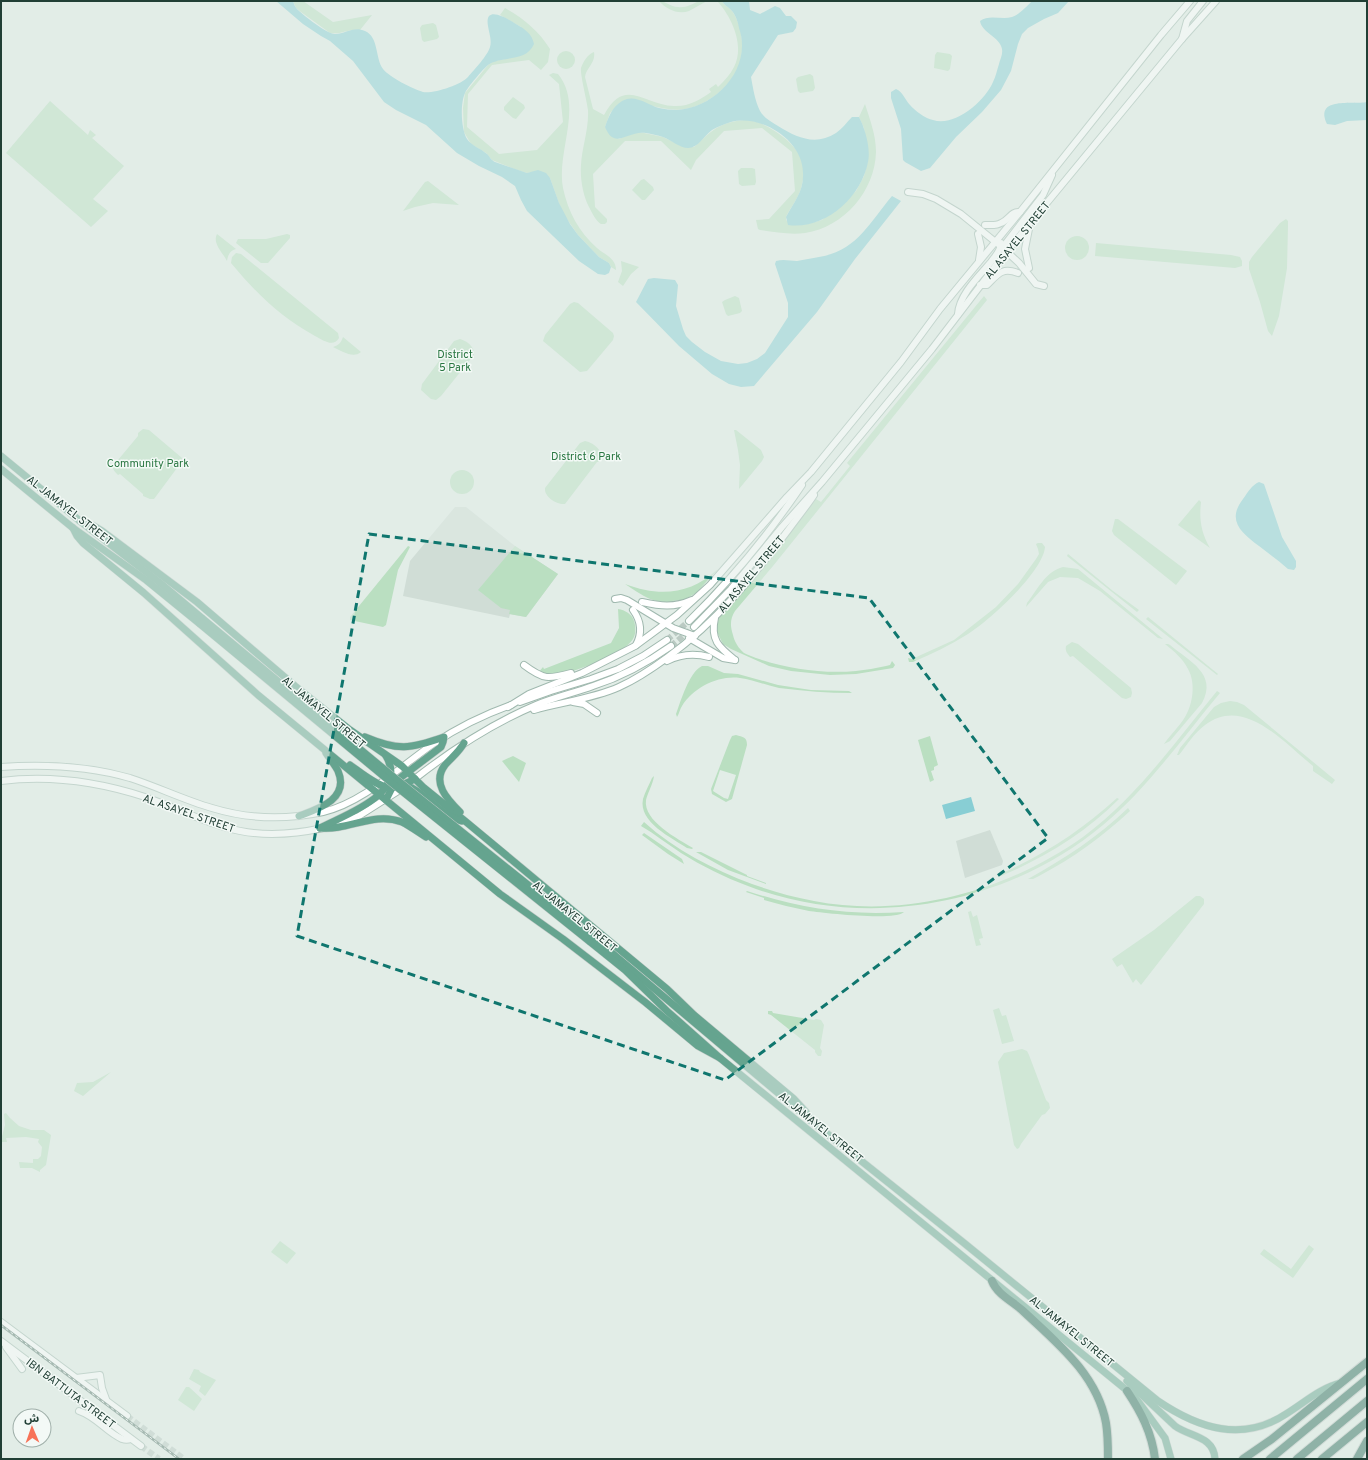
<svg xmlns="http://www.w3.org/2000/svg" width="1368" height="1460" viewBox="0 0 1368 1460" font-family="Overpass,'Noto Sans Arabic',sans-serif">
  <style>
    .built { fill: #d0ddd6 }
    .green { fill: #badfc1; fill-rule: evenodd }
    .water { fill: #88ced4 }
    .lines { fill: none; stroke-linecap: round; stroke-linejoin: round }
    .secondary-tunnel { stroke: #bbcac3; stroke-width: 6; stroke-dasharray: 6 3; stroke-linecap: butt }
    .secondary-casing { stroke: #a0b9af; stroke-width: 8 }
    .primary-casing { stroke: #c1c9c6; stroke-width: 8 }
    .highway-casing { stroke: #c1c9c6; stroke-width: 10 }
    .secondary { stroke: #fff; stroke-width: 6 }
    .primary { stroke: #65a48f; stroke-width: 7 }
    .highway { stroke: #2c6c5a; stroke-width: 8 }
    .rail-casing { stroke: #5c7a70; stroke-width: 2.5 }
    .rail { stroke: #f3f9f6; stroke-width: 1; stroke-dasharray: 3; stroke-linecap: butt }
    .primary-bridge-casing { stroke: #c1c9c6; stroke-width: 8; stroke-linecap: butt }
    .primary-bridge { stroke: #65a48f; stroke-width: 7 }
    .marked { fill: none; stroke: #0f766e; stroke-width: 3; stroke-dasharray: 8 5; stroke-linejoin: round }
    .labels { text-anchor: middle; stroke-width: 3; stroke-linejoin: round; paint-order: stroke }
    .street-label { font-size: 11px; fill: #213f35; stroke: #f3f9f6 }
    .park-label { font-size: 11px; fill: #2a7742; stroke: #f3f9f6 }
  </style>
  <rect width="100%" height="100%" fill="#e2ede7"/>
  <g class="built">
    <path d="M455,507H466L515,546L558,574L526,617L510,614L509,618L403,596L410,561Z"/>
    <path d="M990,830L1003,861L1002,865L965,878L956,841Z"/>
  </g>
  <g class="green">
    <path d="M293,1H303L333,22L372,15L360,30C350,28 340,35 330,33L301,12L296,8Z"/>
    <path d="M659,1C666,1 670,7 678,7C686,8 690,5 697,2C699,0 703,1 707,1C701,4 695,8 689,11C678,15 666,9 659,1Z"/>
    <path d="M717,1H722C724,5 727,6 730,9C735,13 738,23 740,28C743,40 743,56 739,67C730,87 706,106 685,109C673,111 663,108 652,106C642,104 632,103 622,102L610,113L605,127L619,139L633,133H644L663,137L684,147H694C706,136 716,125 732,122C739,120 747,119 753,121C769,124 797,144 802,160C804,168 804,177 802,184C800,197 791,206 786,217V220L792,225L807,224L822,220L856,191L864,176L868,160L864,128L859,117L865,104C870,120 876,135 876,152C875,191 844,227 805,233C790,235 775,232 760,230L758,229L756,220L769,219L795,191L792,152L762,128L724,131L696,160L691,170L661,141H625L593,174L595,207L607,219V222L605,224H601C596,221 592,213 589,207C583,195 580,179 581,165C582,147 589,129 588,110C587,101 580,74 581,68C583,62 588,54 594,52C596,63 586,68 585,77L593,109L604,115C625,76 644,105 674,106C688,107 700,100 711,92L709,89L716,84L718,87C724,81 730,75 734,67C745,46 732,17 717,1Z"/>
    <path d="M505,8C523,18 539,31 550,49L548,62L541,70L529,60L492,65L468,94L467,127L499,154L537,150L563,122L559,84L549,75L553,73L558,74C584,106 556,152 563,188C568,212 579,232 597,248C605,255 616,258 616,270L611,267L609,263L599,257L578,235L562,212L550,178L532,172L527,173L517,170L492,160L486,153L471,144L464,132L463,108L465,93L488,65L494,61L505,59L521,27L500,15Z"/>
    <path d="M433,23L436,25L439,37L437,39L424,42L422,40L420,28L422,25Z"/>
    <circle cx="566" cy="60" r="9"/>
    <path d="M937,52L950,54L952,56L950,69L948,71L934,68L935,55Z"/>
    <path d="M810,74L813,76L815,88L813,91L800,93L798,91L796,79L798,77Z"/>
    <path d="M513,97L524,105L525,108L516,119L513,118L504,110V107Z"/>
    <path d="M50,101L88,135L90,130L96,135L92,138L124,166L93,199L108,211L91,227L6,153Z"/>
    <path d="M741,168H752L755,169L756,182L755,185L742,186L739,184L738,171Z"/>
    <path d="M644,179L653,187L654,190L645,200H642L632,190L641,180Z"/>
    <path d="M428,181L459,205L433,203L415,207L403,211L425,182Z"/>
    <path d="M1286,219L1288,221V226L1287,268L1279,316L1272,336L1268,331L1260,302L1249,269V262L1252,257L1280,223Z"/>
    <path d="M217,234L236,249C230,250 228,255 227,261C223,253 212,243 217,234Z"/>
    <path d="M287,234L290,235V238L268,263H261L236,243L238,239H266Z"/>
    <circle cx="1077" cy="248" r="12"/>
    <path d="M1096,243L1231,255L1240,257L1242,261V266L1235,268L1095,256Z"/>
    <path d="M236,253L241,254L338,333L339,338C333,348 323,340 315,336C280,317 256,293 231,263L232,257Z"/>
    <path d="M621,261L639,267L631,274L623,286L618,282L622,271Z"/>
    <path d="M735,296L739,298L742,311L740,313L728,316L726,314L722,302L725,300Z"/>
    <path d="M984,296L987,300L773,566L735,611C730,619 730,626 733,635C734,641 739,649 744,653C747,655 752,656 756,658C787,669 823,674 856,671C866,670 876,668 886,666L890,665L892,661L895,665L893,668L856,674L830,675L791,671L769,666L731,649L723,644L717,632V627L719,618L750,584L816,499L821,502L850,466L847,463Z"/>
    <path d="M574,302L578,303L613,333L614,336L613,340L587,371L580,372L543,341L545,335L570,304Z"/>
    <path d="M343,337L361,352C353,359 342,351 333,347C339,345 341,343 343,337Z"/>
    <path d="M460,339C467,341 475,347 474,355L441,396L436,400L431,399L421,390L422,384L454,341Z"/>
    <path d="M143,429L149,430L182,458L181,463L183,464L180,468H177L154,499H150L143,496V494L120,474L118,475C114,471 112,469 113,463L118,460L138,436V433Z"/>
    <path d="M734,430H736L761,450L764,457L762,461L739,489L740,465L738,450Z"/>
    <path d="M585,441C595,443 606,453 599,462H597L565,504C557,505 544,497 545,488L580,443Z"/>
    <circle cx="462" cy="482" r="12"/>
    <path d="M1199,500L1201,502C1199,519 1201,533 1210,548L1178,525Z"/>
    <path d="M1115,519H1118L1187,571L1176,585L1114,535L1112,531Z"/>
    <path d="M1038,543H1042L1045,547C1043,572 989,621 968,634C950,645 932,654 913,662H909L908,658L912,659L954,640L996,607L1018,584L1036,559L1039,554L1038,549L1036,544Z"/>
    <path d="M408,546L410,547L398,570L386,625L383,627L350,620V617Z"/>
    <path d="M515,546L558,574L526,617L509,614L510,610L501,608L478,590Z"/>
    <path d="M1068,554L1113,591L1139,610L1137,612L1067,556Z"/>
    <path d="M1063,567L1078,569L1163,639L1158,638L1100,591L1078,578L1060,577L1048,582L1026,607L1027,603C1037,590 1046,571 1063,567Z"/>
    <path d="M718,569L696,593L682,601L679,600L672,601L671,603C650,602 642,595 625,584C659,597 690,595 718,569Z"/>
    <path d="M618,609C625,610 632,614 634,621C636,627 636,634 633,639C625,654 570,674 553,676C548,676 543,674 538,673L543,667L544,669L611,643L619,628Z"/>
    <path d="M1148,617L1218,674L1217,675L1146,619Z"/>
    <path d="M1072,642L1078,644L1131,688L1132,693L1131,697L1126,699L1122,698L1073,656L1070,657C1067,653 1065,651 1066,646Z"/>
    <path d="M1165,644H1168L1170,645C1189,661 1218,674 1202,703L1170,741L1164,744C1170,735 1179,727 1185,717C1193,704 1196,683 1188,669C1183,659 1174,651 1165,644Z"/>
    <path d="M702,666H708L724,673L738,674L778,685L811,690L849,691L852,693C828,693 804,691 779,688C766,685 753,680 740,678C719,675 694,687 682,706C680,709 679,714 677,717L676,714C681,701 689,672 702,666Z"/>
    <path d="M1217,691L1220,693C1183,737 1147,789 1103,825C1006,906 866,931 748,886C724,877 702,866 681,853C667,844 655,834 641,826L644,822C675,850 714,870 752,884C772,891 793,897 814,901C906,919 1007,891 1083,837C1136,798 1176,741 1217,691Z"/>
    <path d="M1230,701L1237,702L1244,705L1335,780L1332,784L1313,771V766C1284,743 1244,695 1205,725C1194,733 1187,745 1179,755H1177L1180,748L1214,707L1221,703Z"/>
    <path d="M736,735C743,737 747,737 747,745L732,799L726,802L712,794L711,789L730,740L732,736ZM720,770L736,775L728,799L724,798L713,791Z"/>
    <path d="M930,736L938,765L934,767V770L931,771L934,780L930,782L918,740Z"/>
    <path d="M513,756L526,763L519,782L502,761Z"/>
    <path d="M654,776C653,784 648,792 646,800C643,821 678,839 693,848L692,849L687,848C672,838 638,822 643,799C645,792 649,785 652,778Z"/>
    <path d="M1117,798L1119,799C1085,833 1044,858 1001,876L1000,874C1044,855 1082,830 1117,798Z"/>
    <path d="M1128,808L1130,811C1102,837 1073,858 1039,876L1033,879H1028C1065,858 1097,838 1128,808Z"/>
    <path d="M644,833L682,859L684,864L668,854L642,835Z"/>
    <path d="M696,852H701L747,875V876L766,883V884L728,870Z"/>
    <path d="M747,891C800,908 847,916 904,912C896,921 823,913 809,911C794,908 778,904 764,900V898L746,892Z"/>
    <path d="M1196,896H1200L1204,899V904L1141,985L1136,979L1133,983L1122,964L1117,967L1112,959L1154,930Z"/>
    <path d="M971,911L973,917L977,915L983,938L979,939L981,945L976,946L968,912Z"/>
    <path d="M999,1008L1002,1016L1006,1015L1014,1041L1002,1044L993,1010Z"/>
    <path d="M768,1011H772L773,1013L814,1020L816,1019L821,1020L824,1025L820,1048L822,1051L821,1056H818L815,1052V1050L771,1015L768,1014Z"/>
    <path d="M1022,1049L1027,1051L1029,1055L1046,1100L1049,1103L1050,1108L1045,1114L1042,1115L1021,1144L1019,1148L1017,1149L1014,1145L998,1062L1004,1053Z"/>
    <path d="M111,1072L83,1096L74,1091L77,1083L93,1082Z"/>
    <path d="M6,1113L10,1118L19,1126L31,1130H44L51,1135L46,1165L40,1170V1172L32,1168H20L19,1162L33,1163V1159H38L41,1156L42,1147L38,1142L39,1139L26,1137L6,1138L7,1142H2L1,1140L5,1125L4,1114Z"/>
    <path d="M280,1241L296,1253L287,1264L271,1252Z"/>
    <path d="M1309,1245L1314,1249L1293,1278L1260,1254L1264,1249L1291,1269Z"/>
    <path d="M194,1369L199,1370L200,1372L216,1380L205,1396L199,1391L201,1386L189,1379Z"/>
    <path d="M186,1387H189L202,1399L194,1411L178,1400Z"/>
  </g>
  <g class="water">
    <path d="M276,1H293C294,4 295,7 297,9C303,15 327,34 335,34C346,34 353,26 365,31C379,37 375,58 383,69C389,77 413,89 423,92C433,94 461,85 468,77C474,70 488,55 490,47C492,40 489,33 488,26C484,4 508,19 516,24C525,29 532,34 534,44C526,63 502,55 488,65C483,69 467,88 465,93C460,104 461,129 467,139C472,146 480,148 487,154C490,157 491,160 495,162L527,173L538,170L546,173L550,178L559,203L570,224L578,235L599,257L609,263L611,267L609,273L605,275L598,274L579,261L527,211L521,200L515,186L502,177L479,166L457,153L426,125L396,110L384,102L353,61L330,41L321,36L303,24Z"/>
    <path d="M722,1H749L750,10L760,14L775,6L780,8L786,16H791L797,22L796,28L793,32L778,35L751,77C753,88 755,101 760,111C764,118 772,122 778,126C797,138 816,146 836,133C842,129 847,122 852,117H859C865,128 871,149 868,162C861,198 825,230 788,225L786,217C794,202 804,191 803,173C803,140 761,114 731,122C724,124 717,127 712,130C704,136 698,148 688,148C680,148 671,140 663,137C658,135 651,134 646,133C627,130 615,151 605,127C609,115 614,103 627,99C637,96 649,105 659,108C664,109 671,110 677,110C716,108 753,68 739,28C738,22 735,13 730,9C727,6 724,5 722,1Z"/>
    <path d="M1032,1H1069L1058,13L1044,19L1028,28L1022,34L1018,44L1011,71L1001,90L982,112L956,137L930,168L921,171L905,162L903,160L901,129L891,98V92L896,89C903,92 905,100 910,105C914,110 926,119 933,120C955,127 985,101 993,82C996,76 997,70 999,64C1000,59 1003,55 1002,49C1000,37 982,33 980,21C989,14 1001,20 1012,17C1019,15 1027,6 1032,1Z"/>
    <path d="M1367,102V120L1347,121L1335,125L1327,124C1314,96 1353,105 1367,102Z"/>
    <path d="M892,196L901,201L855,259L817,312L754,386L741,387L729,384L712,374L679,346L636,302L648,279L654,278L675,280L678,285L676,306L683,329L686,336L692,342L705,352L721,361L738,364L747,363L757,359L765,353L788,317V303L775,264L776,261C784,259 790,261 797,261C804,260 812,258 819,257C857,251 869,223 892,196Z"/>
    <path d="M1259,482L1264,484L1278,525L1282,537L1296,561V567L1294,570L1288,569C1279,561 1269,554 1259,546C1242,533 1226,521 1243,499C1248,492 1252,485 1259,482Z"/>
    <path d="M971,797L975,811L946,819L942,805Z"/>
  </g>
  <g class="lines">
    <g class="secondary-tunnel">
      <path d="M667,640L689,621"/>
      <path d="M671,646L694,627"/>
      <path d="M127,1416L184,1459"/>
      <path d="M141,1446L159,1459"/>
    </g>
    <g class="secondary-casing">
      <g id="secondary">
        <path d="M1182,39L1187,21L1203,1"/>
        <path d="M908,192L923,194L936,199L961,214L998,244L1011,247"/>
        <path d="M985,225C991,225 996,226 1001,223C1009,220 1011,211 1020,212"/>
        <path d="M1029,229L1025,249L1029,268"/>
        <path d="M978,234L981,247L979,260"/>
        <path d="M1003,249L1006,243L1043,195L1052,175"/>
        <path d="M1005,250L1019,263L1036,284L1044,286"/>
        <path d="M980,285H987C998,274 1002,267 1018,273"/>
        <path d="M958,314C959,295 979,276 991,262C995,256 1001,251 1001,243"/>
        <path d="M615,599L621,598L627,600L673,628L695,636"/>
        <path d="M642,602C660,606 674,608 692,600"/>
        <path d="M633,610C641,621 643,632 636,645"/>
        <path d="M715,618C710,640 719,647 735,660"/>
        <path d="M689,621C731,580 769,534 802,485"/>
        <path d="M694,627L731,589L782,527L822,482L932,349L1003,256L1182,39L1216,1"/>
        <path d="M689,638L723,658L735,660"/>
        <path d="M667,661C681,654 694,653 709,657"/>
        <path d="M524,665C544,680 548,679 571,673"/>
        <path d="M520,702L551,691L591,679L618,669L643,656L667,640"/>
        <path d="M573,702L584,704L597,713"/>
        <path d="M508,707L529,694L582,673L635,646L677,615L710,585L787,497L811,472L901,362L940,309L1020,212L1161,35L1190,1"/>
        <path d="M534,710C562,702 592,699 619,687C637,679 653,668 668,657C717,621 753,577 789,529C797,518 806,507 814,495"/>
        <path d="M1,767C44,764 88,766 130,778C158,787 184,800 212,808C248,819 286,820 323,812C362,803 400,767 433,744C457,728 483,715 511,705"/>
        <path d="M1,781C49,775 99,782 145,797C172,806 197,819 224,827C256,837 291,835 323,828"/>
        <path d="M412,781C450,751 491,724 536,705C555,697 574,693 593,686C621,677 647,663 671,646"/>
        <path d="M332,826L359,816L403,788"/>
        <path d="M1,1322L127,1416"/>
        <path d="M1,1341L141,1446"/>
        <path d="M6,1347L22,1369"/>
        <path d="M76,1378L100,1375L102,1388L106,1399"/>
        <path d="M79,1411C97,1417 106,1432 122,1439C125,1440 128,1440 131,1439"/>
      </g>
    </g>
    <g class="primary-casing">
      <g id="primary">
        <path d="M1,456L80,521L159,582L203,619"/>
        <path d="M1,469L73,528L146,580L200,624"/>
        <path d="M80,521L92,525L102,531L197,602L295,686L350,730L402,766L423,787L465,821L667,989L694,1015L794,1099L806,1112L810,1120"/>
        <path d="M73,528L77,536L83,543L144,593L258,695L500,894L563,939L645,1002L698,1046L720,1058"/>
        <path d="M365,737C398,751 410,749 444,737L443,742L441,747L400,778L392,788L386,800"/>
        <path d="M350,765C360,772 379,788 391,788C400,787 408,782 415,779"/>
        <path d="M408,786C427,794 441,816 462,821"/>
        <path d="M460,812C448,800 431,783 445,765C451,758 459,752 464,743"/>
        <path d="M299,816C318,809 350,799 338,771C335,765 330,759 326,753"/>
        <path d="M320,828C349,831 373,811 402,822C410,826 418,832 426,837"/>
        <path d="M320,828C344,815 409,794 386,756"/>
        <path d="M593,937L810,1120L964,1243L1158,1401C1198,1428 1242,1443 1286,1414C1304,1403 1320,1388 1341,1383"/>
        <path d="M589,941L625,970L667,1011L720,1058L1135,1397L1165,1438L1171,1459"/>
        <path d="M1127,1381L1175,1426C1190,1437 1214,1436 1215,1459"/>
      </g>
    </g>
    <g class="highway-casing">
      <g id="highway">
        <path d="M992,1281C997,1294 1012,1301 1022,1310C1056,1342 1097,1374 1106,1423C1108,1435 1108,1447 1108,1459"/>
        <path d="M1127,1391C1141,1412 1152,1433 1155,1459"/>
        <path d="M1243,1459L1272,1439L1367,1362"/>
        <path d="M1270,1459L1367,1379"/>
        <path d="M1297,1459L1367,1401"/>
        <path d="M1322,1459L1367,1422"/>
        <path d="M1357,1459L1367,1441"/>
      </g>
    </g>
    <use href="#secondary" class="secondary"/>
    <use href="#primary" class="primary"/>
    <use href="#highway" class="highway"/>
    <g class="rail-casing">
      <path id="rail" d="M1,1325L179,1459"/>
    </g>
    <use href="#rail" class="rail"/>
    <g class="primary-bridge-casing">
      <g id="primary-bridge">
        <path d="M203,619L396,779L593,937"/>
        <path d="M200,624L393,784L589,941"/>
      </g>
    </g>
    <use href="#primary-bridge" class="primary-bridge"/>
  </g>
  <path d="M0 0H1368V1460H0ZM369,534L869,598L1048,838L725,1080L297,936Z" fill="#e2ede7" fill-opacity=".55" fill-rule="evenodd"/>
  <path class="marked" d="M369,534L869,598L1048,838L725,1080L297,936Z"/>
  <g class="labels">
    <g class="street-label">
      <text transform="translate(1017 240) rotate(-51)" y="4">AL ASAYEL STREET</text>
      <text transform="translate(70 510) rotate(38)" y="4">AL JAMAYEL STREET</text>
      <text transform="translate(751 574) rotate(-50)" y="4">AL ASAYEL STREET</text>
      <text transform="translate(324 712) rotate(40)" y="4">AL JAMAYEL STREET</text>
      <text transform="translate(189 813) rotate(19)" y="4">AL ASAYEL STREET</text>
      <text transform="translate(575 916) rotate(39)" y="4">AL JAMAYEL STREET</text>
      <text transform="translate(821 1127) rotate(39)" y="4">AL JAMAYEL STREET</text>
      <text transform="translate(1072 1331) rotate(39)" y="4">AL JAMAYEL STREET</text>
      <text transform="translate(71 1393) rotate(37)" y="4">IBN BATTUTA STREET</text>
    </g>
    <g class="park-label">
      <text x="455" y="358">District<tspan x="455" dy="13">5 Park</tspan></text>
      <text x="586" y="460">District 6 Park</text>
      <text x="148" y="467">Community Park</text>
    </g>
  </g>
  <rect width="1368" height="1460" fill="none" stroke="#213f35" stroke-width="4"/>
  <g transform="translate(32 1428) rotate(358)"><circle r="19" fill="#f3f9f6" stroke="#9fafa9"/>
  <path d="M0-3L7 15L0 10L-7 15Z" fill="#f77257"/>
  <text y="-6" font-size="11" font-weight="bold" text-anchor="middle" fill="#213f35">ش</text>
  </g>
</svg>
